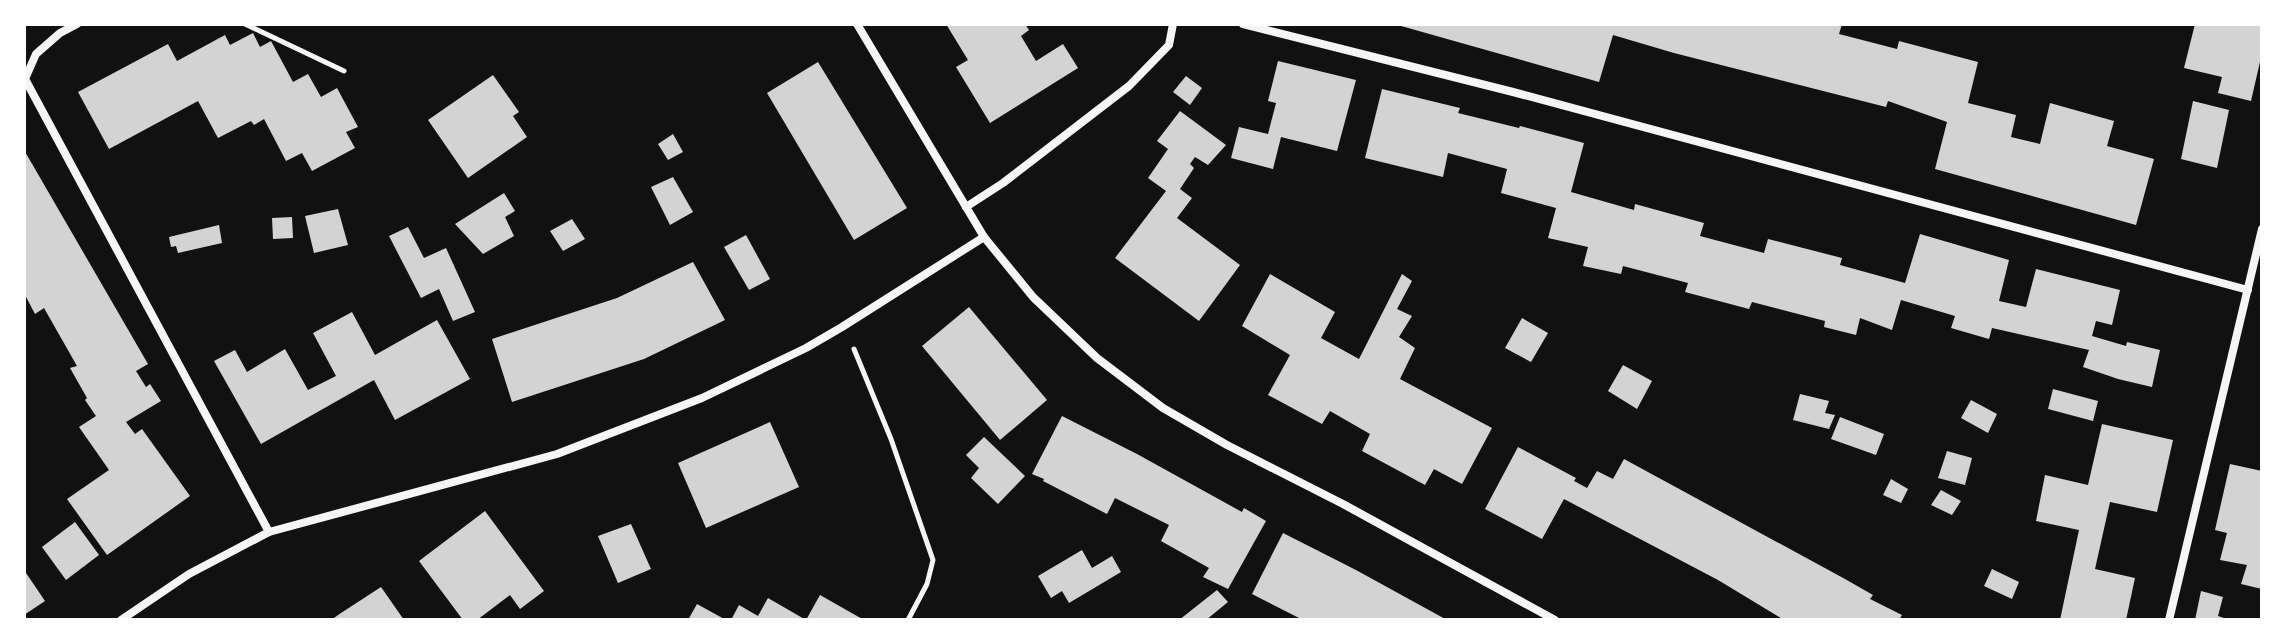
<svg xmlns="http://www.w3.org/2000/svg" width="2286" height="644" viewBox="0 0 2286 644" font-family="'PT Sans',sans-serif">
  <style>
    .building { fill: #d3d3d3 }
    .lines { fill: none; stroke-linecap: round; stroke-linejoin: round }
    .path { stroke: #f5f5f5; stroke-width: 5 }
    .minor { stroke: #f5f5f5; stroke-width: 8 }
  </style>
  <rect width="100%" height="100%" fill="#111"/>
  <g class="building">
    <path d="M946,24H1025L1029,30L1021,36L1036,61L1063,44L1078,68L990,123L956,67L968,60Z"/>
    <path d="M1394,24H1842L1839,34L1897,49L1899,41L1978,62L1968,103L2016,115L2011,137L2040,144L2050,103L2114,121L2107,146L2154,159L2136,225L1935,169L1947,122L1888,101L1886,107L1674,53L1613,35L1599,82Z"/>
    <path d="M2195,24H2262V53L2251,101L2218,93L2222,77L2184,68Z"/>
    <path d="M253,33L260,47L271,41L293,82L308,74L321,97L337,88L358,127L346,132L355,148L312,171L302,153L286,161L264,119L254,125L251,121L218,138L198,101L109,149L78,92L168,44L177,61L225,35L230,45Z"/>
    <path d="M1278,61L1356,80L1337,151L1281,137L1273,169L1231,158L1239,127L1268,134L1276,103L1268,101Z"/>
    <path d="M818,62L907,208L854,240L767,93Z"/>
    <path d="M493,75L519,112L513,116L527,137L468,178L428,120Z"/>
    <path d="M1186,76L1202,88L1190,105L1173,92Z"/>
    <path d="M1382,89L1460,108L1458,113L1519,128L1520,126L1584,143L1571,192L1634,210L1635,204L1704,223L1700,236L1764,253L1768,239L1842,258L1840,265L1905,283L1920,234L2009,260L1999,301L2026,307L2036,269L2120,290L2112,325L2096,321L2092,336L2126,346L2127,342L2160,350L2152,387L2118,379L2083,367L2089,350L1992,328L1989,339L1951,328L1955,316L1901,300L1892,330L1860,318L1856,335L1824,327L1825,321L1752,302L1749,309L1685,292L1688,283L1623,266L1621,274L1583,266L1588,247L1548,238L1556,208L1501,193L1507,169L1448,153L1443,177L1365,158Z"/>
    <path d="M2193,101L2229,110L2217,168L2181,159Z"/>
    <path d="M1180,111L1226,145L1208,165L1195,157L1190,164L1194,168L1180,189L1192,198L1177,218L1240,265L1199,321L1115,258L1166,191L1148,178L1168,149L1157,141Z"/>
    <path d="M673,134L683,152L668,160L658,144Z"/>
    <path d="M24,150L148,364L136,371L146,387L150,384L161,401L126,422L135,434L142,429L190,496L107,555L67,499L109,470L79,427L96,416L85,400L87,398L70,368L77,366L44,308L35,314L24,293Z"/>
    <path d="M673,177L693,212L670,225L651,187Z"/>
    <path d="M504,193L515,211L505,217L514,236L483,254L455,224Z"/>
    <path d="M338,209L348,245L314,253L305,216Z"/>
    <path d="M292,217L293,238L273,239L272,218Z"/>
    <path d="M572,219L585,239L563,251L550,231Z"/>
    <path d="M219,225L222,243L178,253L176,246L171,247L169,237Z"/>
    <path d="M408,227L424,258L446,248L475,312L453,321L439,289L421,298L389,236Z"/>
    <path d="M746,235L770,279L749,290L724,247Z"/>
    <path d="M693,262L725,320L644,359L512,402L492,339L617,298Z"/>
    <path d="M1270,274L1335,312L1321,338L1359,359L1402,274L1412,281L1397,309L1412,316L1399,337L1415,348L1400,379L1492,428L1462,484L1434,469L1425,485L1362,451L1370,434L1330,411L1322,424L1268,395L1290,355L1242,326Z"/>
    <path d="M969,307L1047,400L1000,440L922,346Z"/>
    <path d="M352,312L375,355L437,320L470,379L395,420L374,380L261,444L214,361L235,350L247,372L285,349L308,390L336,376L313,333Z"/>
    <path d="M1522,318L1548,333L1531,362L1505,348Z"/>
    <path d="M1623,365L1652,381L1637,409L1608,391Z"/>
    <path d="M2053,389L2098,401L2093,421L2048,409Z"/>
    <path d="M1800,394L1829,401L1825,413L1835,415L1829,429L1793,420Z"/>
    <path d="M1971,400L1997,414L1988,433L1961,418Z"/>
    <path d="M1062,416L1137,454L1242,512L1244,508L1266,521L1228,589L1203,577L1209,568L1161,541L1169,525L1115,498L1107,514L1043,481L1044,479L1032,474Z"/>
    <path d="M1840,417L1884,434L1876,455L1831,439Z"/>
    <path d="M770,422L799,487L706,528L678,463Z"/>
    <path d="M2102,424L2173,440L2157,512L2110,502L2095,569L2135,578L2126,620H2060L2079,530L2036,521L2045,475L2088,485Z"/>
    <path d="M984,437L1025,476L998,504L971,478L979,468L966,455Z"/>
    <path d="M1518,447L1576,478L1574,481L1587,488L1597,471L1613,479L1624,459L1845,579L1873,595L1870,599L1902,615L1899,620H1784L1718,580L1564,499L1542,539L1485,509Z"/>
    <path d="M1947,451L1972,458L1965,485L1938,478Z"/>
    <path d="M2230,464L2262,471V589L2241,584L2247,565L2220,560L2227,533L2215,530Z"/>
    <path d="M1891,479L1908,489L1901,503L1883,495Z"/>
    <path d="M1941,490L1961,501L1952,515L1931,505Z"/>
    <path d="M485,511L544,591L520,609L510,595L477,620H463L419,561Z"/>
    <path d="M75,522L99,555L66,580L42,547Z"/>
    <path d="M631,524L651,569L618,583L598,536Z"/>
    <path d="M1283,533L1356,570L1447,620H1303L1252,594Z"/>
    <path d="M1082,550L1092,568L1112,556L1121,572L1069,603L1062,591L1051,598L1038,576Z"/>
    <path d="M1992,569L2019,582L2012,599L1984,586Z"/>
    <path d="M24,570L45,601L24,615Z"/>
    <path d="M381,587L404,620H331L341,613Z"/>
    <path d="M1217,590L1228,602L1206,620H1179Z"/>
    <path d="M2201,591L2223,597L2218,616L2230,620H2195Z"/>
    <path d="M820,595L864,620H731L739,605L758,616L768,598L806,620Z"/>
    <path d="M697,604L726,620H688Z"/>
  </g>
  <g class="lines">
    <g class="path">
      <path d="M245,24L344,71"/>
      <path d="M854,349L891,439L933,560L927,584L908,620"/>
    </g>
    <g class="minor">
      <path d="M77,24L60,33L36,54L25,79L269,532"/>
      <path d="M857,24L984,237L1033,297L1097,358L1163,408L1227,445L1343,504L1555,620"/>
      <path d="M1243,24L1513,92L2248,290"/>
      <path d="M966,207L1003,183L1129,86L1169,45L1173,24"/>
      <path d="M121,620L189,574L269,532L557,454L702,398L806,348L842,327L984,237"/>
      <path d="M2169,620L2262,229"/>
    </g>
  </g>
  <rect width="2286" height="644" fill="none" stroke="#ffffff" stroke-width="52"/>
</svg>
